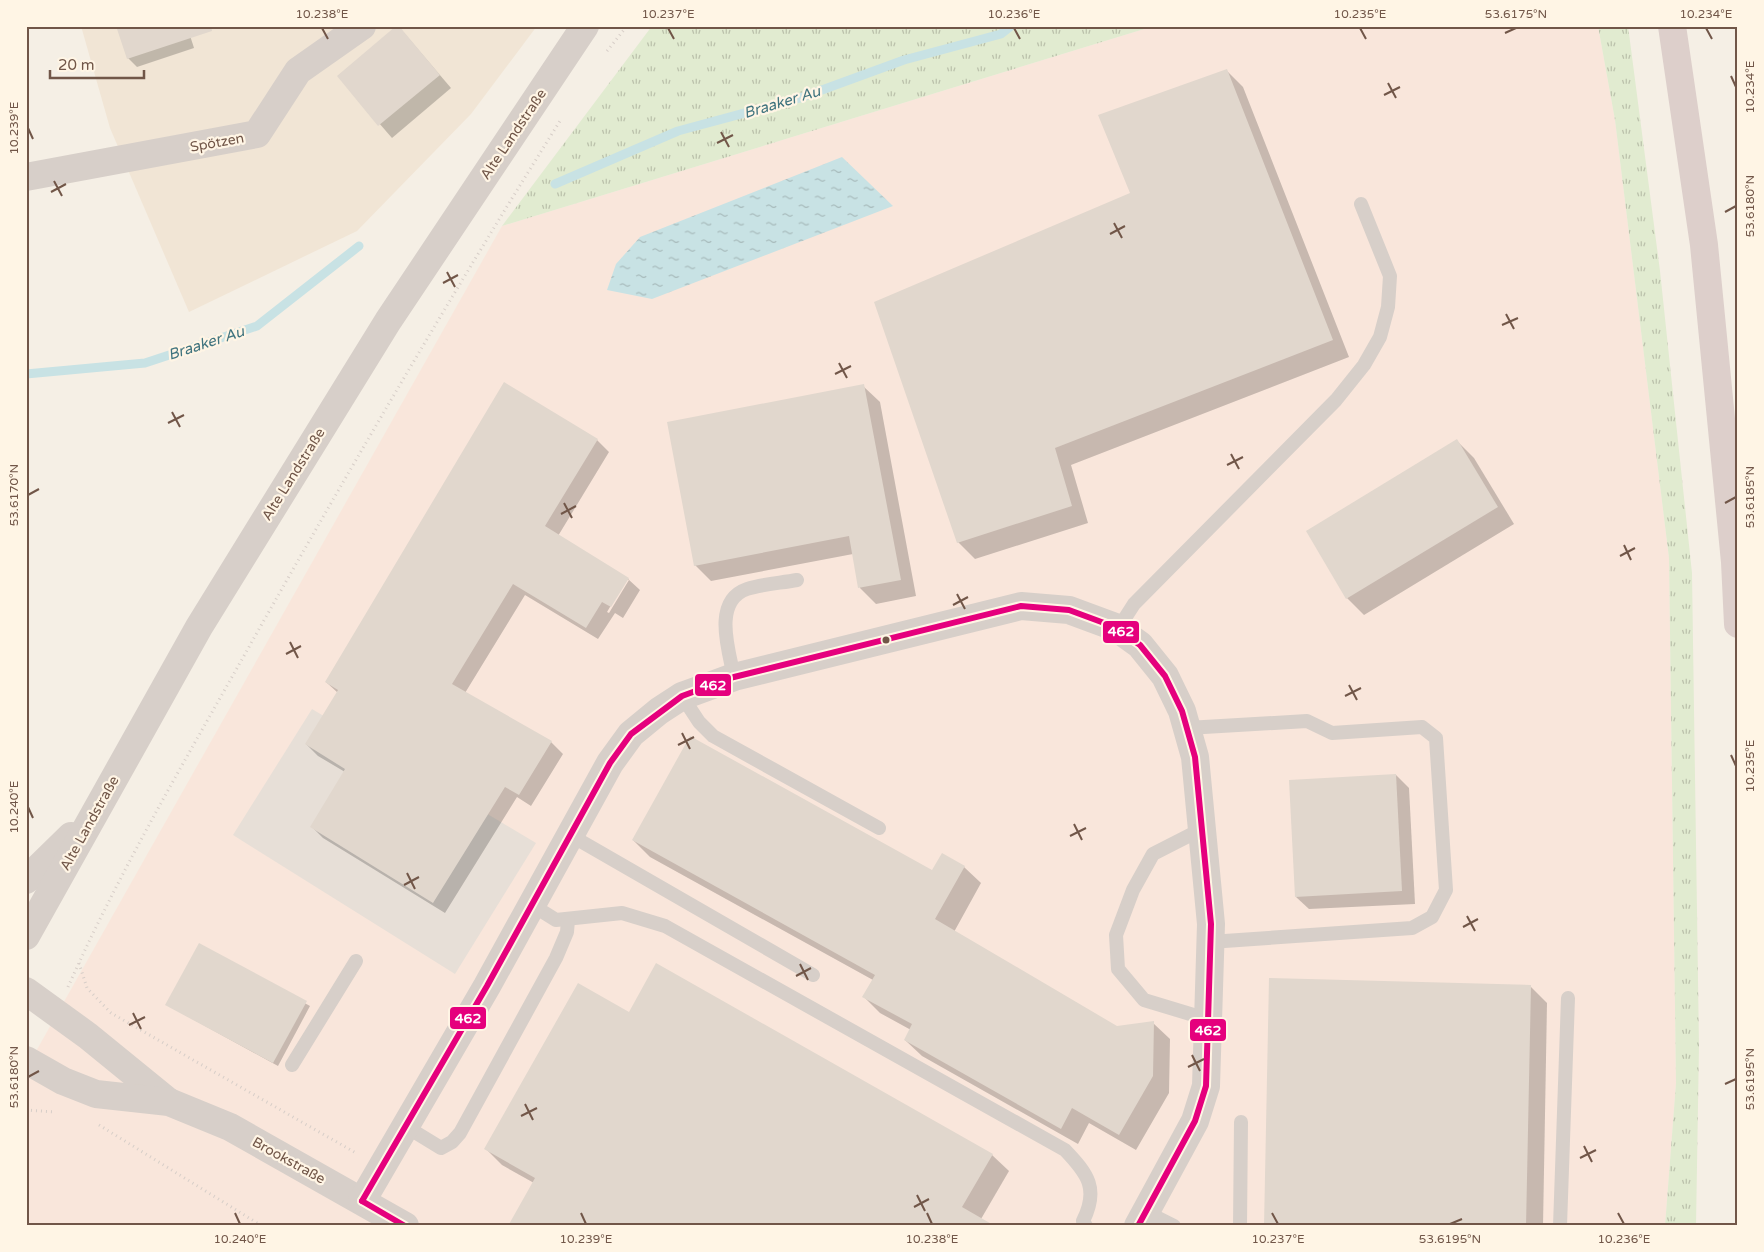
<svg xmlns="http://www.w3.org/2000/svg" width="1764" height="1252" viewBox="0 0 1764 1252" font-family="'Varela Round',sans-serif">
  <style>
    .residential { fill: #f1e5d5 }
    .commercial { fill: #f9e6db }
    .industrial { fill: #e7dfd7 }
    .grass { fill: url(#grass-tufts) }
    .water { fill: url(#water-ripples) }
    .shadow { fill: #0003; fill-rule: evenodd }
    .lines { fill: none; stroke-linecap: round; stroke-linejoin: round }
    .stream { stroke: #c8e2e4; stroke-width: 9 }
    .building { fill: #e1d7cd }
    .path { stroke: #d7cec8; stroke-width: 3; stroke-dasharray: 1 4; stroke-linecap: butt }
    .service { stroke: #d7cfc9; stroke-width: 14 }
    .minor { stroke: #d7cfc9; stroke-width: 28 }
    .secondary { stroke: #d7cfc9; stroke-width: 28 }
    .motorway { stroke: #ddcfcb; stroke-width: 28 }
    .bus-1-casing { stroke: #fff5e5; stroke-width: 10 }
    .bus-1 { stroke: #e5007d; stroke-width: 6 }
    .ticks { fill: none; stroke: #715648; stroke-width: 2 }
    .bus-dot { fill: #715648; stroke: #fff5e5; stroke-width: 2 }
    .labels { text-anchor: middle; stroke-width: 4.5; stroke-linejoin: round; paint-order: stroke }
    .street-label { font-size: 14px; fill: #715648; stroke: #fff5e5 }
    .water-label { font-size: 15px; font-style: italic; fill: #3f737e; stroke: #fff5e5 }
    .line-badge { stroke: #fff5e5; stroke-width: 2 }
    .badge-label { font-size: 14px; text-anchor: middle; font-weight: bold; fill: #fff }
    .neatline { fill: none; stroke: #715648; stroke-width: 2 }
    .ticks-label { font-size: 12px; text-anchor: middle; fill: #715648 }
  </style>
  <defs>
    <pattern id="grass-tufts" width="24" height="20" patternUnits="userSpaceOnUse" patternTransform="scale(1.25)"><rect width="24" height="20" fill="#e1ebd0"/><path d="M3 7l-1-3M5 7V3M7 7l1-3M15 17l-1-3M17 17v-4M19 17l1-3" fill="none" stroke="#bbc1ab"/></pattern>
    <pattern id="water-ripples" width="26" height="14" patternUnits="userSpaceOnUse" patternTransform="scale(1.25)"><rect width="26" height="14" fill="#c8e2e4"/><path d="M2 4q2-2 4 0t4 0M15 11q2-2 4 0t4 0" fill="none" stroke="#a7babb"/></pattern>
  </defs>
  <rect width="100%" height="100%" fill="#f5efe5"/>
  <path class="residential" d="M81,26H537L471,114L357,231L189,312L110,128Z"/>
  <path class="commercial" d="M1154,26H1598L1615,120L1669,558L1676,1083L1665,1226H26V1069L502,226Z"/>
  <path class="industrial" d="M312,709L536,843L455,974L233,835Z"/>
  <g class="grass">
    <path d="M652,26H1154L502,226Z"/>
    <path d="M1598,26H1628L1660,271L1692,573L1699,1046L1696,1226H1665L1676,1083L1669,558L1615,120Z"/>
  </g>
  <path class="water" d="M842,157L893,206L652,299L607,290L616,264L640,237Z"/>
  <g class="shadow">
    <path d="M187,26L194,48L137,67L128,58Z"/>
    <path d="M398,26L451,88L392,138L338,76Z"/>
    <path d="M1226,70L1243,87L1349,357L1071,465L1088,523L975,559L958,542L1132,193Z"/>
    <path d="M505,384L597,440L609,452L558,536L628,579L640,590L623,618L615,613L598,639L525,595L465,693L551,742L563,754L531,806L517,797L445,913L323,838L312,827L345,772L318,756L306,744L338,693L326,682ZM626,580H629L609,613L607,612Z"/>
    <path d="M863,386L880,402L916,596L876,604L860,588L853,554L711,581L695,565Z"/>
    <path d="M1457,441L1474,458L1514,524L1364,615L1347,598Z"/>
    <path d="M1396,775L1409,788L1415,904L1309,909L1296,897Z"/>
    <path d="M633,840L933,872L964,867L981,883L954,932L1116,1028L1153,1023L1170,1039L1169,1093L1136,1150L1089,1123L1078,1144L922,1056L905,1040L911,1030L880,1013L864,997L873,980L650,857Z"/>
    <path d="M199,945L310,1006L278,1066L167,1005Z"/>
    <path d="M1530,986L1547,1003L1543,1226H1265Z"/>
    <path d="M630,1013L992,1155L1009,1171L981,1219L534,1183L502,1165L486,1149Z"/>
  </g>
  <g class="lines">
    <g class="stream">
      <path d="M555,184L678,131L800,98L904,60L1001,34L1011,26"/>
      <path d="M26,374L145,363L257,326L359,246"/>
    </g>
  </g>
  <g class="building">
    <path d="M116,26H211L212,31L127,59Z"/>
    <path d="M396,26H399L440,75L378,126L337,76Z"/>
    <path d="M1227,69L1333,340L1055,448L1072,506L957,543L874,302L1130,193L1098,115Z"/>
    <path d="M504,382L598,439L545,526L629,578L611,607L602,602L586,628L513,584L452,684L552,741L519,795L505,787L433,903L310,827L345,769L305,744L338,690L325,682Z"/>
    <path d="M864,384L901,580L858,588L849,536L694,566L667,422Z"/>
    <path d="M1457,439L1498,507L1346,599L1306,531Z"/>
    <path d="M690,736L932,870L942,853L965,866L935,919L1117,1026L1154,1021L1153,1076L1119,1135L1072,1108L1061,1129L904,1040L912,1024L862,997L875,975L632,840Z"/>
    <path d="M1396,774L1402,891L1295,897L1289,780Z"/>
    <path d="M199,943L307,1001L273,1063L165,1005Z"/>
    <path d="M656,963L993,1154L962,1207L995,1226H508L535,1178L484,1149L578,983L629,1012Z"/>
    <path d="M1269,978L1531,985L1526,1226H1264Z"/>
  </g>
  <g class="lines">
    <g class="path">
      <path d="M607,51L627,26"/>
      <path d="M79,963L87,988L111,1013L356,1153"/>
      <path d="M68,987C122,866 190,752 254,638C353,463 454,290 560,121"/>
      <path d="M26,1110L55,1112"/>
      <path d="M99,1125L262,1226"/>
    </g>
    <g class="service">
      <path d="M1118,629L1134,604L1336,400L1364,365L1380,337L1388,307L1390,276L1361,204"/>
      <path d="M734,677C729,651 712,601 747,589C762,584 781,583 797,580"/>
      <path d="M682,696L699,722L713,736L879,828"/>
      <path d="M1187,728L1307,721L1332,733L1422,727L1436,738L1446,890L1432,917L1412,928L1210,942"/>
      <path d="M1202,829L1153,854L1133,890L1116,935L1118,969L1144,1000L1210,1020"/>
      <path d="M570,835L813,975"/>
      <path d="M532,905L556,920L622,913L665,926L1065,1150C1088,1174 1099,1189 1083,1221L1086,1226"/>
      <path d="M292,1065L356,961"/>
      <path d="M405,1126L441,1148L452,1142L460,1133L556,958L567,932L568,920"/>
      <path d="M1146,1212L1174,1226"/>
      <path d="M1240,1226L1241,1122"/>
      <path d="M1560,1226L1568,998"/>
    </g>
    <g class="minor">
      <path d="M26,177L257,134L298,71L362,26"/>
      <path d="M26,991L88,1036L169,1102"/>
      <path d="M26,1060L63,1081L96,1094L169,1102L230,1127L405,1226"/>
      <path d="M362,1201L487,986L610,763L631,734L659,711L682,696L696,691L734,677L1021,606L1069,610L1115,627L1140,645L1165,676L1182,711L1195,757L1211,924L1206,1086L1195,1121L1138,1226"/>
    </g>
    <g class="secondary">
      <path d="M26,880L71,836"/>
      <path d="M26,936L199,627L388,321L585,26"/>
    </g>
    <path class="motorway" d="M1672,26L1704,245L1735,562L1738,624"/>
    <g class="bus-1-casing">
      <g id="bus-1">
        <path d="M362,1201L487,986L610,763L631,734L682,696L734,677L1021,606L1069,610L1115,627L1140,645L1165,676L1182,711L1195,757L1211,924L1206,1086L1195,1121L1138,1226"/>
        <path d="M362,1201L405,1226"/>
      </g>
    </g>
    <use href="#bus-1" class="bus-1"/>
  </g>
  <path class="ticks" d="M322,28L328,39M668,28L674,39M1014,28L1020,39M1360,28L1366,39M1706,28L1712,39M1505,33L1516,28M1731,76L1736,87M1388,83L1396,98M1384,95L1400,87M28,128L33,139M721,132L729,147M717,143L733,135M54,181L62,196M51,192L66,184M1725,212L1736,206M1114,223L1122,238M1110,234L1125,226M447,272L455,287M443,283L458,275M1506,314L1514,329M1502,325L1518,318M839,363L847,378M835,374L851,366M172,412L180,427M168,423L184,415M1231,454L1239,469M1227,465L1243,457M28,495L39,489M564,503L572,518M1725,503L1736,497M561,514L576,506M1624,545L1631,560M1620,556L1635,548M957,594L965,609M953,605L968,597M290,642L298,658M286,654L301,646M1349,685L1357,700M1345,696L1361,688M682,733L690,749M678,745L694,737M1731,755L1736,766M28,807L33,818M1074,824L1082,840M1070,836L1086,828M407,873L415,889M404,885L419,877M1467,916L1475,931M1463,927L1478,919M800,964L808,980M796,976L811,968M133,1013L141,1029M129,1025L145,1017M1192,1055L1200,1071M1188,1067L1204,1059M28,1077L39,1071M1725,1084L1736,1079M525,1104L533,1120M521,1116L537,1108M1584,1146L1592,1162M1580,1158L1596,1150M917,1195L925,1211M914,1207L929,1199M235,1213L240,1224M581,1213L586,1224M927,1213L932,1224M1272,1213L1278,1224M1618,1213L1624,1224M1450,1224L1462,1219"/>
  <circle class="bus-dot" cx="886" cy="640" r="4.5"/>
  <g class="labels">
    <g class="street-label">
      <text transform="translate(513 134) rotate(-56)" y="5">Alte Landstraße</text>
      <text transform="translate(217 142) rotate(-10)" y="5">Spötzen</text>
      <text transform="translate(293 474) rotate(-58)" y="5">Alte Landstraße</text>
      <text transform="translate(89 823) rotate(-61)" y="5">Alte Landstraße</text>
      <text transform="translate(289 1160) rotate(29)" y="5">Brookstraße</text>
    </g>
    <g class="water-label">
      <text transform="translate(782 102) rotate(-17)" y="5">Braaker Au</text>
      <text transform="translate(206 343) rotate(-18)" y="5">Braaker Au</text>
    </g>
  </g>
  <g class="line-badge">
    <rect x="1102" y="620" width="38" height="24" rx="5" fill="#e5007d"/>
    <rect x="694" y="673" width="38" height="24" rx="5" fill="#e5007d"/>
    <rect x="449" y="1006" width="38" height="24" rx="5" fill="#e5007d"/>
    <rect x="1189" y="1018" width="38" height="24" rx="5" fill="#e5007d"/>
  </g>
  <g class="badge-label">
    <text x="1121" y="636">462</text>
    <text x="713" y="690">462</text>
    <text x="468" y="1023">462</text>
    <text x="1208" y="1035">462</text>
  </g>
  <rect width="1764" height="1252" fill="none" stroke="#fff5e5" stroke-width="55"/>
  <path d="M50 70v8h94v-8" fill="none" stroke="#715648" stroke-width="2.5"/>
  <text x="58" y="70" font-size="15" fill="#715648" stroke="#fff5e5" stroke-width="4" paint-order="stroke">20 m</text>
  <rect x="28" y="28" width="1708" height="1196" class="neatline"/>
  <g class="ticks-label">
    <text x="322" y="18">10.238°E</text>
    <text x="668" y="18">10.237°E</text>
    <text x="1014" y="18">10.236°E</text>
    <text x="1360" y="18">10.235°E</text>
    <text x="1516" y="18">53.6175°N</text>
    <text x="1706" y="18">10.234°E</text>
    <text transform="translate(1750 87) rotate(-90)" y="4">10.234°E</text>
    <text transform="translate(14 128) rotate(-90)" y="4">10.239°E</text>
    <text transform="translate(1750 206) rotate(-90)" y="4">53.6180°N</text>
    <text transform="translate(14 495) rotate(-90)" y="4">53.6170°N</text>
    <text transform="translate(1750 497) rotate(-90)" y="4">53.6185°N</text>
    <text transform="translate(1750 766) rotate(-90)" y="4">10.235°E</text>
    <text transform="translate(14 807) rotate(-90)" y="4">10.240°E</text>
    <text transform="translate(14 1077) rotate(-90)" y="4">53.6180°N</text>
    <text transform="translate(1750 1079) rotate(-90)" y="4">53.6195°N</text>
    <text x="240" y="1243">10.240°E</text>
    <text x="586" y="1243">10.239°E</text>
    <text x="932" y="1243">10.238°E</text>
    <text x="1278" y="1243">10.237°E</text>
    <text x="1450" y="1243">53.6195°N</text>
    <text x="1624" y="1243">10.236°E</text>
  </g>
</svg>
